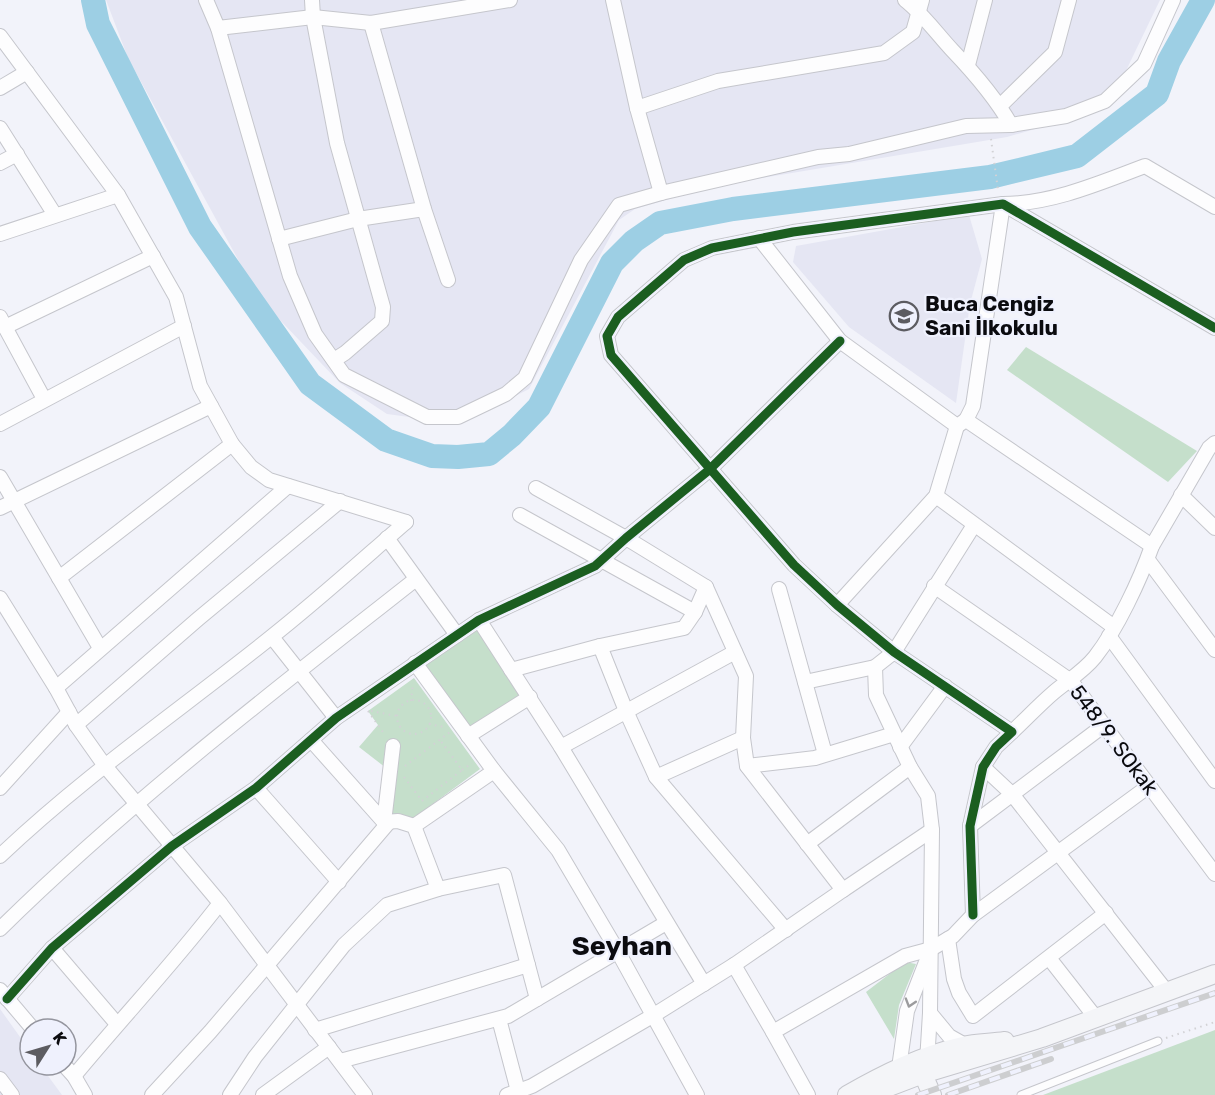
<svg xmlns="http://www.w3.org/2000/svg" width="1215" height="1095" viewBox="0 0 1215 1095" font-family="Rubik,sans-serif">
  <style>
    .built { fill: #e5e6f3 }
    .green { fill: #c5dfcb }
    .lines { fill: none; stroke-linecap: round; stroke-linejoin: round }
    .river { stroke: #9dcfe4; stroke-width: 24 }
    .lane-casing { stroke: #c5c6cc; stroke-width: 9 }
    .street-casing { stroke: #c5c6cc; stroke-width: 16 }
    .secondary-casing { stroke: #c5c6cc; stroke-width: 20 }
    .path { stroke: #d2d2d5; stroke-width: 2; stroke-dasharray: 1.5 4.5; stroke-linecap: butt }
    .lane { stroke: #fdfdfe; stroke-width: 7 }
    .street { stroke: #fdfdfe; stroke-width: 14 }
    .secondary { stroke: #f4f5f8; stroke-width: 18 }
    .rail-casing { stroke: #cdced0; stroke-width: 6 }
    .rail { stroke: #eff1fd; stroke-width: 4; stroke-dasharray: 11; stroke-linecap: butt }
    .cycleway-casing { stroke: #eff1fd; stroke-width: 13 }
    .cycleway { stroke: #1b5e20; stroke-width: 9 }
    .oneway { stroke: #9c9c9e }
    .labels { text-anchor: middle; stroke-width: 4.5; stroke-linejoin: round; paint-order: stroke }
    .poi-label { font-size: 21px; font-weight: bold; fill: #0b0b0f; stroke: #eff1fd; text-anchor: start }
    .street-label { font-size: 21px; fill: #0b0b0f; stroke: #eff1fd }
    .district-label { font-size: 27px; font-weight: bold; fill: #0b0b0f; stroke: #eff1fd }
  </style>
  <rect width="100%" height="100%" fill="#f2f3fa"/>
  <g class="built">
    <path d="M106,0H1160L1108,108L1007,137L714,186L635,209L619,220L529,389L461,424L387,414L340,383L259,298L128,58Z"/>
    <path d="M969,215L982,259L970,304L956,403L849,327L793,262L796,246Z"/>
    <path d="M0,1009L30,1051V1065H40L62,1095H0Z"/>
  </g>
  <g class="green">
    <path d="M1026,347L1197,451L1168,482L1007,370Z"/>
    <path d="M479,620L530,697L468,736L415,663Z"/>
    <path d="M414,678L480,769L407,823L384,822L390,771L359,747L378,725L368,711Z"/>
    <path d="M905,962L916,964L899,1005L894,1039L866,992Z"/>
    <path d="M1215,1030V1095H1043Z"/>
  </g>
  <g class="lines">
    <path class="river" d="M93,0L98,24L200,227L310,384L386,440L432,456L458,457L489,454L512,435L539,407L612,263L634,241L660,223L733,209L990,177L1077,156L1157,94L1169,61L1203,0"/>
    <g class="lane-casing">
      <path id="lane" d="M1021,1095L1158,1041"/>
    </g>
    <g class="street-casing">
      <g id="street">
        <path d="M206,0L218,28L290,276L315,334L344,375L427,417H458L506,394L525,378L581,260L619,205L661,193"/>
        <path d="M312,0L313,17L337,143L383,307L382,321L345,353L334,360"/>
        <path d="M613,0L637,108L661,193L818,157L849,154L966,126L1011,125L1066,116L1105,101L1144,64L1173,0"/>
        <path d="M905,0C924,15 937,34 953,51C975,74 995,97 1011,125"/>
        <path d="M371,23L424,209L448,280"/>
        <path d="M218,28L313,17L371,23L510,0"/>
        <path d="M0,36L118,195L176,297L200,386L232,444L251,467L269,480L406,522"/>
        <path d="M968,65L985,0"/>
        <path d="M0,88L27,72"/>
        <path d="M1000,106L1055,52L1069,0"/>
        <path d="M637,108L718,81L884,53L913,32L922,0"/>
        <path d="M0,128L55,215"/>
        <path d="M0,163L17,154"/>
        <path d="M0,234L118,195"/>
        <path d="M759,238L840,341L957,426L966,420L1152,546"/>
        <path d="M279,239L358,219L424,209"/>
        <path d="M0,317L5,327L153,256"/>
        <path d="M5,327L44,399"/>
        <path d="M966,420L973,406L1003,204C1051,204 1100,183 1145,166L1215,207"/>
        <path d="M0,424L184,326"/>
        <path d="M0,477L100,648"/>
        <path d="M1181,495L1215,528"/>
        <path d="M936,496L1114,627"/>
        <path d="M0,508L211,406"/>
        <path d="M520,515L695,612"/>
        <path d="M387,538L457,635"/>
        <path d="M1148,560L1215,650"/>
        <path d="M59,578L232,444"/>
        <path d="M934,586L1071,681L1215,874"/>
        <path d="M779,589L825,754"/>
        <path d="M0,598L56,688L76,725L105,766L220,903L365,1095"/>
        <path d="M837,605L936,496L957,426"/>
        <path d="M479,620L561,747L704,984"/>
        <path d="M1109,636L1215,781"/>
        <path d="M272,637L336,718"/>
        <path d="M600,646L626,711L656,777L786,930"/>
        <path d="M415,663L494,771L558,850L617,950L697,1095"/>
        <path d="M511,670L600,646L684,628L695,612L706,587"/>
        <path d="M805,682L875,667"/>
        <path d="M56,688L288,486"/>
        <path d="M76,725L198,619L340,501"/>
        <path d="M1012,732C1026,719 1039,705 1053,693C1067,681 1083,672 1095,657C1117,629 1140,580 1152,546L1209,448L1215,443"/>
        <path d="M468,736L530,697"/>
        <path d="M311,740L384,822L398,821L414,826L438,889"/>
        <path d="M561,747L735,652"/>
        <path d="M900,747L945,686"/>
        <path d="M747,766L815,758L894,734"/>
        <path d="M983,767L1012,794L1167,992"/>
        <path d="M656,777L743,738"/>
        <path d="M0,788L69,712"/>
        <path d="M256,788L339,882"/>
        <path d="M384,822L393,746"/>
        <path d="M414,826L494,771"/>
        <path d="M970,826L1103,726"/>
        <path d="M807,844L910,767"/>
        <path d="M0,856C84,776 180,710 270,638C317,601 361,561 406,522"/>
        <path d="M843,890L932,830"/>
        <path d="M973,915L970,826L983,767L996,747L1012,732L894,652L837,605L794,565L611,355L607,336L618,317L684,260L712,248L793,232L1003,204L1215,328"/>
        <path d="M0,929C129,802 274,691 416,579"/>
        <path d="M948,939L954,979L959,993L973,1016L1106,913"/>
        <path d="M52,948L117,1024"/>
        <path d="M1049,958L1096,1018"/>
        <path d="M734,965L773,1032"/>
        <path d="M0,990L33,1029"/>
        <path d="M7,999L52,948L172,846L256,788L336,718L479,620L595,566L626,538L709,470L840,341"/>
        <path d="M499,1019L518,1091"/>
        <path d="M315,1030L528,965"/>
        <path d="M965,1045L949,1036L930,1013L932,830L928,796L910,767L876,695L875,667L894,652L974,525"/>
        <path d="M340,1061L508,1016L666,923"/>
        <path d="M927,1062L930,1013"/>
        <path d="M64,1065L74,1076L85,1095"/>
        <path d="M899,1068L907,1011L928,957"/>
        <path d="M74,1076C122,1018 174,963 220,903"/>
        <path d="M0,1079L12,1095"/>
        <path d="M152,1095L210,1032L389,822"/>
        <path d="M230,1095L255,1057L344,945L387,905L438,889L504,875L537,999"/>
        <path d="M263,1095L329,1047"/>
        <path d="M507,1095L532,1086L654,1015L734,965L843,890L747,766L743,738L746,676L706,587L626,538L536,488"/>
        <path d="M808,1095L773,1032L905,956L931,949L953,936L973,915L1149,786"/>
      </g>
    </g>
    <g class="secondary-casing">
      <g id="secondary">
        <path d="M923,1074L932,1095"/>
        <path d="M847,1095C884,1074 922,1055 963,1046C976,1043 991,1043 1005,1041"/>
        <path d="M868,1095L923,1074L1042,1038L1215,974"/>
      </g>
    </g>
    <g class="path">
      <path d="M991,139L998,190"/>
      <circle cx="414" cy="717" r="17"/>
      <path d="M411,701L413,683"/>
      <path d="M368,711L385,735"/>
      <path d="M371,711L397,716"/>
      <path d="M429,724L444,727"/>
      <path d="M405,766L450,732"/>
      <path d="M462,770L472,763"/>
      <path d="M404,777L422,801L462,770L440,740"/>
      <path d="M1166,1038L1215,1022"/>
    </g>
    <use href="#lane" class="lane"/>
    <use href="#street" class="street"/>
    <use href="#secondary" class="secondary"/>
    <g class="rail-casing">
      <g id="rail">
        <path d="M918,1095L1215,993"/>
        <path d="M948,1095L1051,1059"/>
      </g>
    </g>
    <use href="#rail" class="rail"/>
    <g class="cycleway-casing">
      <g id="cycleway">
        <path d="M973,915L970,826L983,767L996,747L1012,732L894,652L837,605L794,565L611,355L607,336L618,317L684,260L712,248L793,232L1003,204L1215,328"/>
        <path d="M7,999L52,948L172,846L256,788L336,718L479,620L595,566L626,538L709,470L840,341"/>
      </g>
    </g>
    <use href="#cycleway" class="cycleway"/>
  </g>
  <defs><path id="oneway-chevron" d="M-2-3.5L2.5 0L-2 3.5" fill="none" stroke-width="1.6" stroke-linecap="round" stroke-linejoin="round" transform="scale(1.5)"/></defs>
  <use class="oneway" href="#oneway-chevron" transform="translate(910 1003) rotate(107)"/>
  <defs>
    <g id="school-ring" transform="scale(1.5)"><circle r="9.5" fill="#eff1fd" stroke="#5c5c61" stroke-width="1.5"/><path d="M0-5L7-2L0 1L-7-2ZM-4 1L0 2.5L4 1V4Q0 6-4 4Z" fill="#5c5c61"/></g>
  </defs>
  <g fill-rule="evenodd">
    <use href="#school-ring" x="904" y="316"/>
  </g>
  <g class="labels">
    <g class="poi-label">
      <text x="925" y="311">Buca Cengiz<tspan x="925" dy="24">Sani İlkokulu</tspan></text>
    </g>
    <g class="street-label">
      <text transform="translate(1114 740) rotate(53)" y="7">548/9. SOkak</text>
    </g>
    <g class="district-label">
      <text x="622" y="955">Seyhan</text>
    </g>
  </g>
  <g transform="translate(48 1047) rotate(53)"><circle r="28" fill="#eff1fd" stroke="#94959e" stroke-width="1.5"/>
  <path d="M0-4.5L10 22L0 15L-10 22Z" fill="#5c5c61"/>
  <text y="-9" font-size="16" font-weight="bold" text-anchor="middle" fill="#0b0b0f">K</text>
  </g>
</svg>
